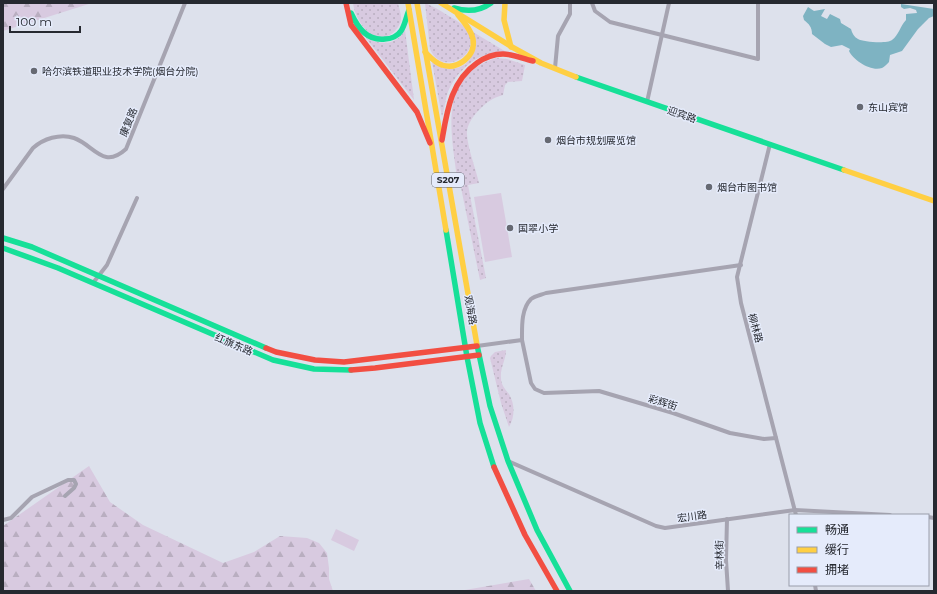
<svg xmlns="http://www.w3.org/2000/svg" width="937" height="594" viewBox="0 0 937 594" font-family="Montserrat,'Noto Sans SC',sans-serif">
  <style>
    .grass { fill: url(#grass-dots) }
    .forest { fill: url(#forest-firs) }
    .park { fill: #d8cae0 }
    .water { fill: #7eb3c2 }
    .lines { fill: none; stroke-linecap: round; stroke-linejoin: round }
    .street { stroke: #a6a4b1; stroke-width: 4 }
    .fast { stroke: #16e098; stroke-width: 5.5 }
    .slow { stroke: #ffcf43; stroke-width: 5.5 }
    .jam { stroke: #f24e42; stroke-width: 5.5 }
    .poi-dot { fill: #666972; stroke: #e5ebfb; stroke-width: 1.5 }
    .labels { text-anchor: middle; stroke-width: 3; stroke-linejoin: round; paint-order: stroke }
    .shield { fill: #e5ebfb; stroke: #5f636d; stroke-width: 1 }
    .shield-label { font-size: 9px; font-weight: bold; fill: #262930 }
    .poi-label { font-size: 10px; fill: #262930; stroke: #e5ebfb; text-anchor: start }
    .street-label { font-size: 10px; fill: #262930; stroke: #e5ebfb }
  </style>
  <defs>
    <pattern id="grass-dots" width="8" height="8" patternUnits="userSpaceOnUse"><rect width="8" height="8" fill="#d8cae0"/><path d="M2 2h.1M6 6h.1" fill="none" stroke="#b9aec0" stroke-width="1.8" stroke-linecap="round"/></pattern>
    <pattern id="forest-firs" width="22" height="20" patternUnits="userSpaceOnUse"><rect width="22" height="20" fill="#d8cae0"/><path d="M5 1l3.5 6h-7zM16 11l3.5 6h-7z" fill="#b9aec0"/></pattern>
  </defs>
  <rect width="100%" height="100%" fill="#dde1ec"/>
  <g class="grass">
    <path d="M353,3H398C399,8 401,13 401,18C401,23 398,28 394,32C374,50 355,20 353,3Z"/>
    <path d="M425,3C432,6 440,10 447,15C454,19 464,24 468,32C482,54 442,78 430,49Z"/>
    <path d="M405,30L414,100L366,38C380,45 396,46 405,30Z"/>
    <path d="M473,32L508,53C501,54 495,53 489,54C470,58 452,78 447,95C445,102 444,110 442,117L432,62C446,72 466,72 473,53C475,49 477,45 476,41C476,38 474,35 473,32Z"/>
    <path d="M496,58L507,59L525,65L522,81L508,82L505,85L503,95C492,98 487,102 479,110C474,115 468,123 467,131C466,144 476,169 479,183L468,185L486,278L480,280L459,178H457C451,131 438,76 496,58Z"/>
    <path d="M506,350C506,360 500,368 501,378C501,385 505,389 509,394C515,404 515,417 509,427L501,403L490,358L491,356L495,352Z"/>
  </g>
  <g class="forest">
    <path d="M3,3H92L3,31Z"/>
    <path d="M89,466L110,502L143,525L223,563L254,552L280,536L307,538L319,543L327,553L329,568V579L333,591H3V526Z"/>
    <path d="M529,579L536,591H459Z"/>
  </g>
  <g class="park">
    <path d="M501,193L512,257L485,262L474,197Z"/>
    <path d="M336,529L359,540L354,551L331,540Z"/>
  </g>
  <path class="water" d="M901,4L934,9V16L929,18L918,29L902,51L890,55L889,62C887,64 884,67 882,68C871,72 853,60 849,51L850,49L842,45L831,47L825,44L812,34C812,27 809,24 804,20L803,16L808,7L814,11L825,9L821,16L827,19L830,14L840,19L841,23L851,29C852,33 854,37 858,39C863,42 887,44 892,40C899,35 900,26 906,20V14L917,13L916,10L910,8L904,9L901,7Z"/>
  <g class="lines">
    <g class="street">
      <path d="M592,3L595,11L610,22L758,59V3"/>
      <path d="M555,68L558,36L570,14V3"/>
      <path d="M647,102L669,3"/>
      <path d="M770,144L737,277L741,303L796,515"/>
      <path d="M3,189L33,148C43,139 60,133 74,138C94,145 103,170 126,149L185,3"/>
      <path d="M93,283L107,265L137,198"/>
      <path d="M522,340L531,383L535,389L544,393L599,391L673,413L730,433L764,439L776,438"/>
      <path d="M477,346L522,340C522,327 521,309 531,299C535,296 541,295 546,293L741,265"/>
      <path d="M508,461L656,526L665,528L795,510L890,515"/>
      <path d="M928,517L934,518"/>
      <path d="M727,519L726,560L728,591"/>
      <path d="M3,520L11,518L32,497L68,480H74L76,484L74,488L65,496"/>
      <path d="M815,585L816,591"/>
    </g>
    <g class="fast">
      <path d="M454,8C467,12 480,11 491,3"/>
      <path d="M351,13C358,28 367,41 385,39C391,39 398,36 401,31C405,25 406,17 409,10"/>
      <path d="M576,77L844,170"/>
      <path d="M446,230L467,357L480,423L494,467"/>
      <path d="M3,238L32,247L266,348"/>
      <path d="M3,248L58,268L273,360L314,369L351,370"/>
      <path d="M477,345L490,406L508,461L537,530L570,591"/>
    </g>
    <g class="slow">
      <path d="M408,3L446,230"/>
      <path d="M417,3L477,345"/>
      <path d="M441,3L512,47L541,63L576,77"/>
      <path d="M505,3L504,20L511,47"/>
      <path d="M425,52C430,57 435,63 442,65C458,70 476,56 473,39C471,30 464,22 458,15"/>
      <path d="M844,170L934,201"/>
    </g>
    <g class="jam">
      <path d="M346,3L351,25L417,112L430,143"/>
      <path d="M442,140C447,111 451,81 477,63C484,58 493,54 503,54C513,54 523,59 533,61"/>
      <path d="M266,348L276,352L315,360L344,362L477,346"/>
      <path d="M351,370L375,368L479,355"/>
      <path d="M494,467L525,535L557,591"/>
    </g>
  </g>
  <g class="poi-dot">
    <circle cx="34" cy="71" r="4"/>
    <circle cx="860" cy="107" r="4"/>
    <circle cx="548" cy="140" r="4"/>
    <circle cx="709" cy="187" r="4"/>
    <circle cx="510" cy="228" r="4"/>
  </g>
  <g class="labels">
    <rect class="shield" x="432" y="173" width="32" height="14" rx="3"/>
    <g class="shield-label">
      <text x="448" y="183">S207</text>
    </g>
    <g class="poi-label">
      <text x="42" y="75">哈尔滨铁道职业技术学院(烟台分院)</text>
      <text x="868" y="111">东山宾馆</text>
      <text x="556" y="144">烟台市规划展览馆</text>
      <text x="717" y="191">烟台市图书馆</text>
      <text x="518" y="232">国翠小学</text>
    </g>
    <g class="street-label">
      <text transform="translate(682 114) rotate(19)" y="4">迎宾路</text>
      <text transform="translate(128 122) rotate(-68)" y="4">康复路</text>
      <text transform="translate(471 310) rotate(80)" y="4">观海路</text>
      <text transform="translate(756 328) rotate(75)" y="4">柳林路</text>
      <text transform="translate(234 344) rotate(23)" y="4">红旗东路</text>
      <text transform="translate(663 402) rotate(17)" y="4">彩辉街</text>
      <text transform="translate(692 516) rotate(-8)" y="4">宏川路</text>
      <text transform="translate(719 555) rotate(-91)" y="4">辛林街</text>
    </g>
  </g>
  <rect width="937" height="594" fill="none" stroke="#262930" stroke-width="8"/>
  <rect x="789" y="514" width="140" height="72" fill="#e5ebfb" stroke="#999daa"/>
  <rect x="797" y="527" width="20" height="6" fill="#16e098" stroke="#999daa"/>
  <text x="825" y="534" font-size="12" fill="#262930">畅通</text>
  <rect x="797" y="547" width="20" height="6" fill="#ffcf43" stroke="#999daa"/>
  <text x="825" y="554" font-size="12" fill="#262930">缓行</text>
  <rect x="797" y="567" width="20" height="6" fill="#f24e42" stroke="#999daa"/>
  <text x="825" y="574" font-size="12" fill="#262930">拥堵</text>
  <path d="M10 26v6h70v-6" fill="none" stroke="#262930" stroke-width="2"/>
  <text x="16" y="26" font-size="12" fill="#262930" stroke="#e5ebfb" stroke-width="3" paint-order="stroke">100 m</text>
</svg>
